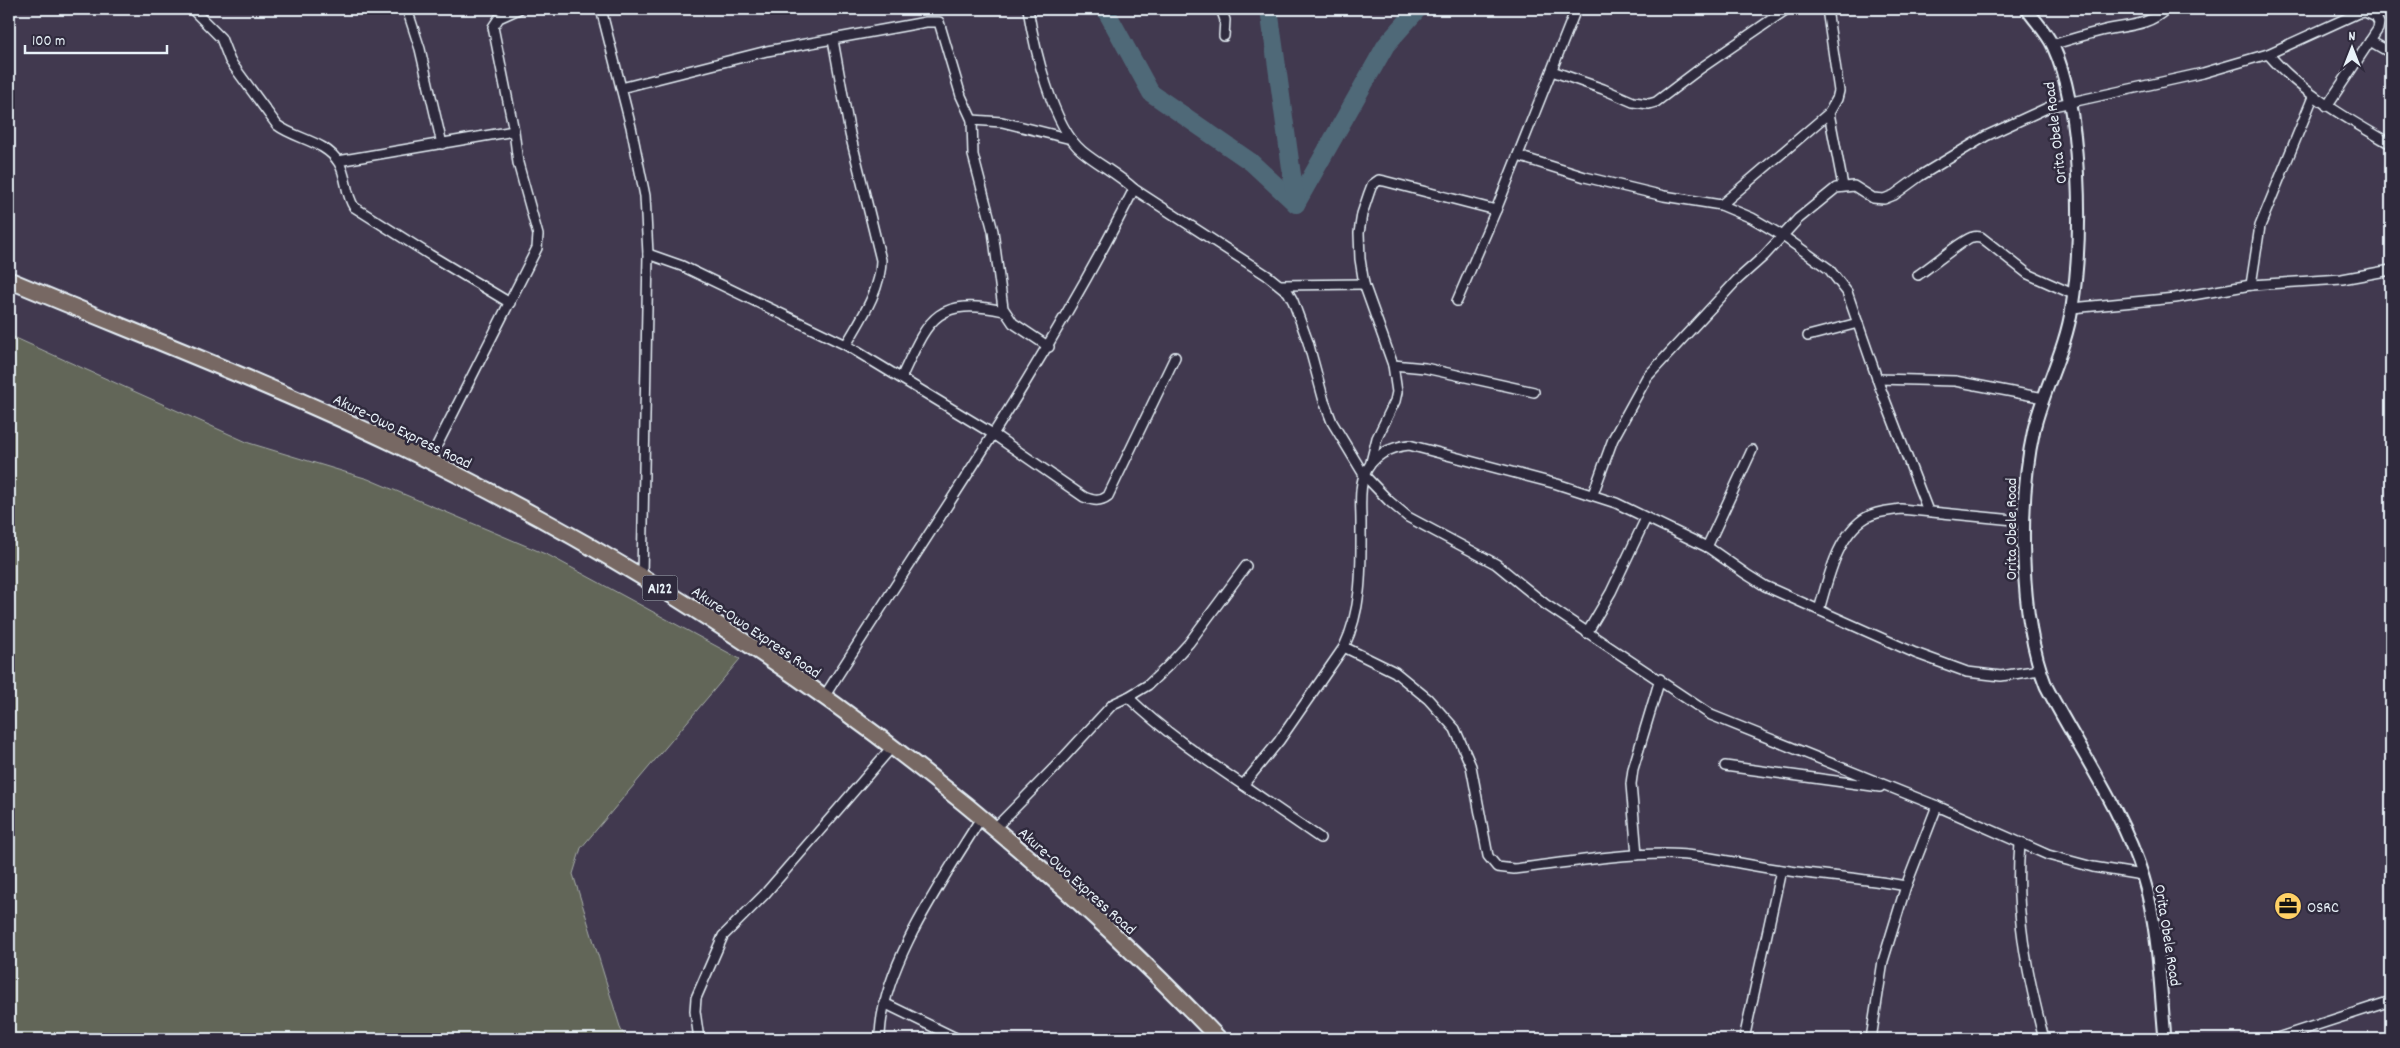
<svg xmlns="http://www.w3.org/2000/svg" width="2400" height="1048" viewBox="0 0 2400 1048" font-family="Dekko,sans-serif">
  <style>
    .green { fill: #626658; stroke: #a5aca8 }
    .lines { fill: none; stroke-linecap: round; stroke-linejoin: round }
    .river { stroke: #506978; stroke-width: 18 }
    .street-casing { stroke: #e8f1f8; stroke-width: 12 }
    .secondary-casing { stroke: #e8f1f8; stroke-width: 15 }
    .highway-casing { stroke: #e8f1f8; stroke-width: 19 }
    .street { stroke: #2f2a3d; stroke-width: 9 }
    .secondary { stroke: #2f2a3d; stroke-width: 11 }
    .highway { stroke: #776864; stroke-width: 15 }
    .labels { text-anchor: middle; stroke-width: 5; stroke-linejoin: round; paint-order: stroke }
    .shield { fill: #2f2a3d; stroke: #b0b5c0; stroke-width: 1 }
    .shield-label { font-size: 15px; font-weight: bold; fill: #e8f1f8 }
    .street-label { font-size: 16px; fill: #e8f1f8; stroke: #2f2a3d }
    .poi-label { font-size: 16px; fill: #e8f1f8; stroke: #2f2a3d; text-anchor: start }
  </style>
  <rect width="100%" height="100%" fill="#41394f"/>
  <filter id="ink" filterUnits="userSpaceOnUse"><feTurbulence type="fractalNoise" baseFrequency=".02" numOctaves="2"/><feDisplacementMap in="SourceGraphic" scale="10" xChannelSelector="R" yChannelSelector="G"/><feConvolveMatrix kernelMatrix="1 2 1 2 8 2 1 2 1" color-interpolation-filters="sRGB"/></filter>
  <g filter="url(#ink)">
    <path class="green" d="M9,335L249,443L368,479L550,556L740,659L581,848L573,874L621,1030L628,1039H9Z"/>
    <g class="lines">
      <g class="river">
        <path d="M1105,9L1151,93L1251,162L1296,204L1386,45L1418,9"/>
        <path d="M1269,9L1296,204"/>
      </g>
      <g class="street-casing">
        <g id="street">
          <path d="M192,9L221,38L230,61L277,125C295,139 326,141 339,163C347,177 345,193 354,207L430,255L510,303"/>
          <path d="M407,9L420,49L442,144"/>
          <path d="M601,9L631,127L645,196L648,254L642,577"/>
          <path d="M1028,9C1034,46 1052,126 1082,151C1099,165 1118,174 1134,189L1268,276L1288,292L1293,301L1308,342L1324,401L1332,422L1364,475L1389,501L1408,517L1496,564L1545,604L1711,715L1937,806L2048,855L2093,867L2142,875"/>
          <path d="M1221,9L1225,20L1224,36"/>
          <path d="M1827,9L1839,91L1837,99L1829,113L1843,186"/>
          <path d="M833,40L850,134L881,260C881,290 861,319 846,345"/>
          <path d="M2370,41L2391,53"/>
          <path d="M2052,45C2068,40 2085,35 2101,31C2124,25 2148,27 2166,9"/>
          <path d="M2268,54L2358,13L2365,12L2376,17L2379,23L2378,29L2327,106"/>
          <path d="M1552,71L1603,89L1633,102L1649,104L1656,102L1701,68L1787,9"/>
          <path d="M621,88L767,51L926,22H939L961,96L972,120L973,155L993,231L1003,308L1013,323L1049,347"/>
          <path d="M972,120L1002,122L1071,139"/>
          <path d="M1518,156L1585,177L1664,196L1721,205L1752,218L1783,236L1829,269L1847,292L1880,387L1928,511"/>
          <path d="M338,161L514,131"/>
          <path d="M1721,205L1829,113"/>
          <path d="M648,254L682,266L846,345L993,434L1084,497C1094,501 1100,502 1108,496L1175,357"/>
          <path d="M1918,275C1928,269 1966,237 1973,237C1976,236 1979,237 1981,237L2028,274L2073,294"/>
          <path d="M1281,285L1364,284"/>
          <path d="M2251,285L2260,226L2313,97"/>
          <path d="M1457,301L1496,210L1576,9"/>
          <path d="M2072,308L2175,298L2251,285L2342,279L2391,270"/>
          <path d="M1808,336L1858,323"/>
          <path d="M1393,365L1425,368L1534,392"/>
          <path d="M901,378C928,321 934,296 1004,311"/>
          <path d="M1877,379L1955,381L2044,398"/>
          <path d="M429,461L537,248L538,235L518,163L514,131L493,27L499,18L519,9"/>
          <path d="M1371,462L1377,438L1395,401L1397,392L1393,365L1364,284L1360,259L1359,233L1362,214L1369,193L1372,185L1379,180L1384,181L1496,210"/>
          <path d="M1593,494L1613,439L1647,377L1737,280L1764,256L1798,219L1836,188L1854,186L1873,198L1884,199L1894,195L1920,176L1986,136L2049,107L2203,73L2268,54C2303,94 2346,118 2391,144"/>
          <path d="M1707,547L1752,450"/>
          <path d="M1819,610C1828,580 1837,534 1867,517C1877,511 1889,511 1901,509L2024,521"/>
          <path d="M1587,633L1611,592L1646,518"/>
          <path d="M1344,647L1395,672L1428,699L1455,729L1471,766L1488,856L1497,867L1514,869C1564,863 1615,854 1665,854C1705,854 1743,865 1782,870C1823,876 1865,878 1906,886"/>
          <path d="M824,697C930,529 1045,366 1134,189"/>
          <path d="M1128,697C1163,731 1203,758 1243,785L1279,741L1344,647C1363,607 1361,565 1361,522C1361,508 1359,489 1364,476C1371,456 1390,447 1409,445L1557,484L1616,503L1709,548L1746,574L1765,586L1915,653L1967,672L2001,676L2040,670"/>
          <path d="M1725,766L1880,787"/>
          <path d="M1243,785L1320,838"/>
          <path d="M994,829L1053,769L1113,704L1128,697L1148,685L1168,666L1189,643L1246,566"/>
          <path d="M2020,844C2014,911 2027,974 2044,1039"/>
          <path d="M1637,855L1631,784L1633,769L1660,679"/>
          <path d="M884,1003L958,1039"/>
          <path d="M699,1039L695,1011L696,998L723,936L764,895L892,747"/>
          <path d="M880,1039C880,968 944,878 981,818"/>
          <path d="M1744,1039L1781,870"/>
          <path d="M1871,1039L1883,961L1906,886L1937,806"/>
          <path d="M2274,1039L2391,1001"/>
        </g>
      </g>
      <g class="secondary-casing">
        <path id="secondary" d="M2027,9C2035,21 2047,33 2053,46C2082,109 2083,238 2072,307C2066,349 2044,388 2034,429C2018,501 2019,618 2046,686C2078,748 2123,811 2143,877C2159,928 2160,986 2165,1039"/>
      </g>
      <g class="highway-casing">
        <path id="highway" d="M9,280C138,334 269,384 395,444C703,591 984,792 1219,1039"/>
      </g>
      <use href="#street" class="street"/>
      <use href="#secondary" class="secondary"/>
      <use href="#highway" class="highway"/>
    </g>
  </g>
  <defs>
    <g id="office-disc" transform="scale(1.4375)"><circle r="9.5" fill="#ffd166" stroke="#2f2a3d"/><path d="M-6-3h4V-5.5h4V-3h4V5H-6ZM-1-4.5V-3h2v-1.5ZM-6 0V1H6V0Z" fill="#111"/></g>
  </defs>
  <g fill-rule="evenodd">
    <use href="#office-disc" x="2288" y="906"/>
  </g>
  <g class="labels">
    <rect class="shield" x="642.5" y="575.5" width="35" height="25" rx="4"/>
    <g class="shield-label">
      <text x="660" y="593">A122</text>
    </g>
    <g class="street-label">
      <text transform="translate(2054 133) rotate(-97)" y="6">Orita Obele Road</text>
      <text transform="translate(403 430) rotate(26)" y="6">Akure-Owo Express Road</text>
      <text transform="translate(2010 529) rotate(-90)" y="6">Orita Obele Road</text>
      <text transform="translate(757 631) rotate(34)" y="6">Akure-Owo Express Road</text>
      <text transform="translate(1078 880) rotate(42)" y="6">Akure-Owo Express Road</text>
      <text transform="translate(2169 935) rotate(81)" y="6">Orita Obele Road</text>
    </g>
    <g class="poi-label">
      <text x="2307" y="912">OSRC</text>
    </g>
  </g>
  <rect width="2400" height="1048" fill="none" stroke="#2f2a3d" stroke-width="30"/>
  <rect x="15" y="15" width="2370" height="1018" fill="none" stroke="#e8f1f8" stroke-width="2" filter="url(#ink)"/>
  <g transform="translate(2352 48)" stroke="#2f2a3d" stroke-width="4" paint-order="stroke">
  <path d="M0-4L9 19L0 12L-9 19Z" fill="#e8f1f8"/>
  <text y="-8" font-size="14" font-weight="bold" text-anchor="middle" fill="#e8f1f8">N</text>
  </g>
  <path d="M25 45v8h142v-8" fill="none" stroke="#e8f1f8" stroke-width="2.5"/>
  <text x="32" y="45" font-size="15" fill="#e8f1f8" stroke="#2f2a3d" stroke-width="4" paint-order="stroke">100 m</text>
</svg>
